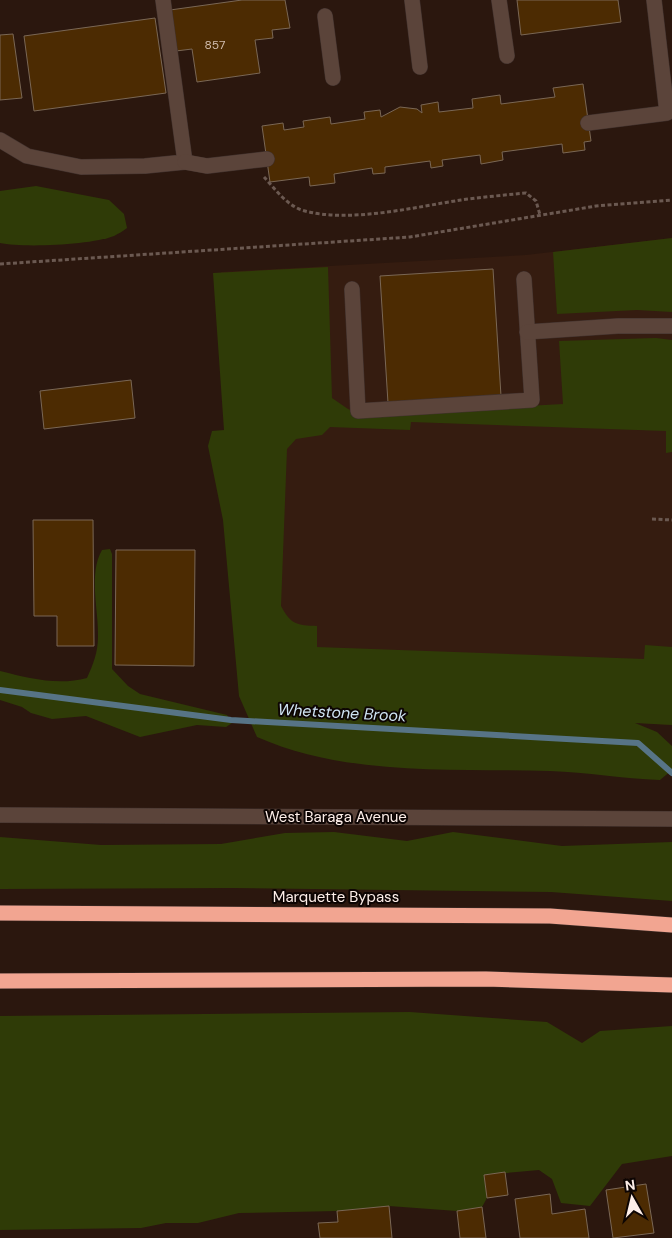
<svg xmlns="http://www.w3.org/2000/svg" width="672" height="1238" viewBox="0 0 672 1238" font-family="'DM Sans',sans-serif">
  <style>
    .built { fill: #351c10 }
    .green { fill: #2f3b07 }
    .lines { fill: none; stroke-linecap: round; stroke-linejoin: round }
    .stream { stroke: #577486; stroke-width: 6 }
    .building { fill: #4c2b02; stroke: #7a6755 }
    .minor-casing { stroke: #41322e; stroke-width: 16 }
    .highway-casing { stroke: #41322e; stroke-width: 16 }
    .path { stroke: #6b5951; stroke-width: 3; stroke-dasharray: 4 2.5; stroke-linecap: butt }
    .minor { stroke: #5b443a; stroke-width: 15 }
    .highway { stroke: #f2a591; stroke-width: 15 }
    .labels { text-anchor: middle; stroke-width: 4; stroke-linejoin: round; paint-order: stroke }
    .number-label { font-size: 12px; fill: #d1bdae }
    .street-label { font-size: 15px; fill: #fdeee8; stroke: #0d0503 }
    .water-label { font-size: 16px; font-style: italic; fill: #cfe3f2; stroke: #0d0503 }
  </style>
  <rect width="100%" height="100%" fill="#2b170e"/>
  <path class="built" d="M672,238V725L309,703L261,608L221,272L526,255Z"/>
  <g class="green">
    <path d="M36,186L109,200L124,214L127,228C123,231 118,234 114,236C91,245 23,248 0,243V191Z"/>
    <path d="M672,238V312L637,310L557,314L553,252Z"/>
    <path d="M328,267L332,398L348,409L364,415L563,404L559,341L656,338L672,340V452L666,453V431L411,422L410,430L330,427L322,435L296,439L287,449L281,606C291,625 297,625 317,626V647L644,659L645,645L672,647V725L635,723L657,732L672,746V770L660,780C623,779 587,772 550,771C453,768 348,777 257,737L239,696L223,520L208,446L212,431L224,430L213,273Z"/>
    <path d="M110,549L112,554V669L128,686L140,694L227,715L232,723L226,727L197,725L140,737L86,716L52,719L31,713L22,707L0,700V671C28,678 58,686 87,678C93,665 98,652 98,637C99,611 88,574 102,550Z"/>
    <path d="M334,832L407,841L453,832L562,846L672,842V901L551,892L232,888L0,889V837L101,845L221,844L285,833Z"/>
    <path d="M410,1012L547,1022L582,1043L600,1031L672,1026V1156L622,1164L590,1206L561,1203L552,1179L539,1170L484,1175L487,1198L482,1207L457,1211L389,1206L337,1211L239,1213L198,1223H166L141,1228L0,1230V1016Z"/>
  </g>
  <g class="lines">
    <path class="stream" d="M0,690L231,720L638,743L672,773"/>
  </g>
  <g class="building">
    <path d="M242,0H285L290,28L272,30L273,38L255,40L260,73L197,82L192,49L176,51L170,10Z"/>
    <path d="M517,0H618L621,22L521,35Z"/>
    <path d="M155,18L166,93L34,111L24,36Z"/>
    <path d="M13,34L22,98L0,100V35Z"/>
    <path d="M583,84L591,141L584,142L585,150L563,153L562,144L502,152L503,160L481,164L480,155L442,160L443,166L431,168L430,161L385,167V173L373,174L372,168L334,174L335,183L310,186L309,177L270,182L262,126L283,123L284,130L304,127L303,121L330,117L331,124L365,119L364,112L380,110L381,117L400,107L417,109L422,113L421,105L438,102L439,112L473,108L472,99L500,95L501,104L555,97L553,88Z"/>
    <path d="M493,269L501,396L388,403L380,276Z"/>
    <path d="M131,380L135,418L44,429L40,391Z"/>
    <path d="M33,520H93L94,646H57V616H34Z"/>
    <path d="M116,550H195L194,666L115,665Z"/>
    <path d="M505,1172L508,1195L487,1198L484,1175Z"/>
    <path d="M646,1184L654,1233L613,1238L606,1190Z"/>
    <path d="M550,1194L552,1214L585,1209L589,1238H520L515,1199Z"/>
    <path d="M389,1206L392,1238H320L318,1223L338,1222L337,1211Z"/>
    <path d="M482,1207L486,1238H460L457,1211Z"/>
  </g>
  <g class="lines">
    <g class="minor-casing">
      <g id="minor">
        <path d="M412,0L420,67"/>
        <path d="M499,0L507,56"/>
        <path d="M325,16L333,78"/>
        <path d="M588,123L667,113L654,0"/>
        <path d="M0,140L27,156L81,167L145,166L185,162L163,0"/>
        <path d="M185,162L207,166L267,159"/>
        <path d="M352,289L358,411L532,400L524,279"/>
        <path d="M527,332L618,326H672"/>
        <path d="M0,815L672,819"/>
      </g>
    </g>
    <g class="highway-casing">
      <g id="highway">
        <path d="M0,913L550,916L672,925"/>
        <path d="M0,981L486,979L672,985"/>
      </g>
    </g>
    <g class="path">
      <path d="M264,177C275,189 288,207 305,211C350,223 415,207 461,200C483,197 505,195 526,193L536,201L540,215"/>
      <path d="M0,264L410,237L596,206L672,200"/>
      <path d="M652,519L672,520"/>
    </g>
    <use href="#minor" class="minor"/>
    <use href="#highway" class="highway"/>
  </g>
  <g class="labels">
    <g class="number-label">
      <text x="215" y="49">857</text>
    </g>
    <g class="street-label">
      <text x="336" y="822">West Baraga Avenue</text>
      <text x="336" y="902">Marquette Bypass</text>
    </g>
    <g class="water-label">
      <text transform="translate(342 712) rotate(3)" y="6">Whetstone Brook</text>
    </g>
  </g>
  <g transform="translate(632 1198) rotate(352)" stroke="#0d0503" stroke-width="4" paint-order="stroke">
  <path d="M0-4L9 19L0 12L-9 19Z" fill="#fdeee8"/>
  <text y="-8" font-size="14" font-weight="bold" text-anchor="middle" fill="#fdeee8">N</text>
  </g>
</svg>
